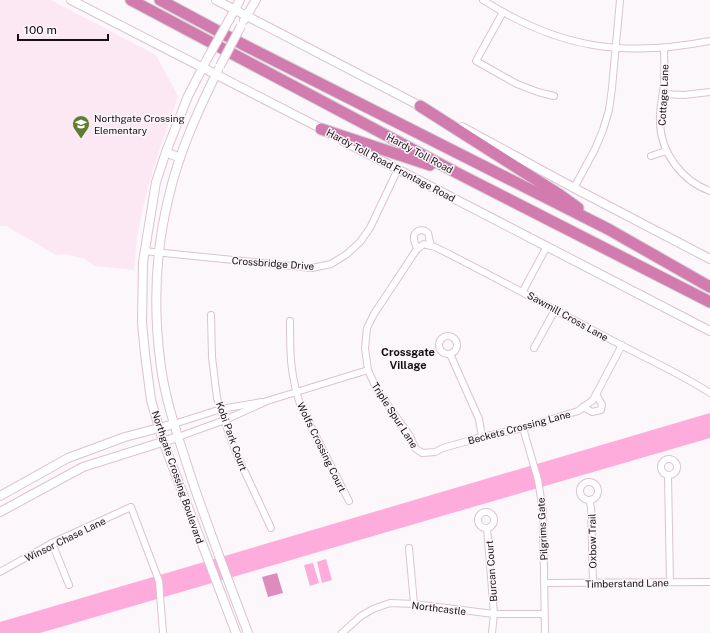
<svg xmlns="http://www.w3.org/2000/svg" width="710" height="633" viewBox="0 0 710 633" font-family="'Public Sans',sans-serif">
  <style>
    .built { fill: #fce8f3 }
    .green { fill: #feacdc }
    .water { fill: #dd8dbc }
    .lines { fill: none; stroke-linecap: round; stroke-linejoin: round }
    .street-casing { stroke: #dcc3d1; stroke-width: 8 }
    .secondary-casing { stroke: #dcc3d1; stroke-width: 10 }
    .highway-casing { stroke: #d5d4d5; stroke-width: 13 }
    .street { stroke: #fff; stroke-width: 6 }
    .secondary { stroke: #fff; stroke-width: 8 }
    .highway { stroke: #d17baf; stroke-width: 11 }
    .secondary-bridge-casing { stroke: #dcc3d1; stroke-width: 10; stroke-linecap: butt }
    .secondary-bridge { stroke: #fff; stroke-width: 8 }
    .labels { text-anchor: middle; stroke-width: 3; stroke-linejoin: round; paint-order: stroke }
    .street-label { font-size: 10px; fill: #170f14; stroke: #fcf7fa }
    .poi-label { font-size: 10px; fill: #170f14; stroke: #fcf7fa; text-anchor: start }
    .neighbourhood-label { font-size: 11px; font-weight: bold; fill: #170f14; stroke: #fcf7fa }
  </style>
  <rect width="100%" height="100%" fill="#fcf7fa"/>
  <path class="built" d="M0,0H51L156,55L178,96L157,157L146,194L137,237L134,270L95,266L84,259L66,254L56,255L6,226H0Z"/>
  <g class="green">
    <path d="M710,413V438L40,633H0V622Z"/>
    <path d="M326,559L332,580L322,583L317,562Z"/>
    <path d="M313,563L319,583L310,586L304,565Z"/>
  </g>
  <path class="water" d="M277,573L283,593L268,597L262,577Z"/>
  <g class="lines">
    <g class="street-casing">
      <g id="street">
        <path d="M483,0C558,48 623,58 710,41"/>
        <path d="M503,12L476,61L517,84L538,92L554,96"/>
        <path d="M664,49C664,60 665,71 664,83C663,96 659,109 660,123C661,153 682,181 710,191"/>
        <path d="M663,94L684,95L710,92"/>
        <path d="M651,156L666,151"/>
        <path d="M574,188L595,149L603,130L609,110L612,88L620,0"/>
        <path d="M417,249C416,245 413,240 414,236C416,229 424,229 428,233L431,246"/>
        <path d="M144,251L312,268L331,264L347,254L360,242L370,228L398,169"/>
        <path d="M523,291L547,246"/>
        <path d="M211,315L212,357L217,398L227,428L237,455L271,528"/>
        <path d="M290,321C290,354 290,375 301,407L349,501"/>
        <circle cx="448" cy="345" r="9"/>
        <path d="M622,345L593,400L578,411L523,428L482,437L443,448L435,452L422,453L415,448L410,436L377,390L368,370L365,348L367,328L374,314L417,249L424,244L435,247C497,278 557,311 619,344C649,360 681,374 710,393"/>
        <path d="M534,348L555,310"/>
        <path d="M450,354L479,419L482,437"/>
        <path d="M583,407L592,412L601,410L602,405L596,394"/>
        <path d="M174,424L221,409L262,402"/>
        <path d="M523,428L538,480L543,511L545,633"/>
        <path d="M178,437L225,420L267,401L368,370"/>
        <circle cx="669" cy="467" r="8"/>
        <path d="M668,476L670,582"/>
        <circle cx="589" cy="491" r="9"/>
        <path d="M589,500L591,507L593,583"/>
        <circle cx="486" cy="520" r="8"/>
        <path d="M487,528L494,614L492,633"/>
        <path d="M52,543L69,585"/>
        <path d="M409,548L414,604"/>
        <path d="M0,572L52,543L131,507L159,581L163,633"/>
        <path d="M544,583L710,582"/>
        <path d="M342,633L361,616L373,609L390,603L414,604L494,614H544"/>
      </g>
    </g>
    <g class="secondary-casing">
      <g id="secondary">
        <path d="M71,0L326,131"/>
        <path d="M216,0L424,108"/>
        <path d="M229,20L240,0"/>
        <path d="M244,20L256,0"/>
        <path d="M205,63L188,96L166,152L156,182L143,262L142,323L145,354L151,400L163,441L236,633"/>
        <path d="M218,70C198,111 179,152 169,196C155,252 153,310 161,367C166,404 179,439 190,474C208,528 228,580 248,633"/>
        <path d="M462,127L574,188L710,259"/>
        <path d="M343,141L710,331"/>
        <path d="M166,152L180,158"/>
        <path d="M0,496L68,458L125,437L174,424"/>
        <path d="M0,512L83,467L178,437"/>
      </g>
    </g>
    <g class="highway-casing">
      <g id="highway">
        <path d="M131,0L461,175L710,302"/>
        <path d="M160,0L242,44L608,229L710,287"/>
        <path d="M420,106L560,195L578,208"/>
        <path d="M321,129L430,165"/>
      </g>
    </g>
    <use href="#street" class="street"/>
    <use href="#secondary" class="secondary"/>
    <use href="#highway" class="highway"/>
    <g class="secondary-bridge-casing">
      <g id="secondary-bridge">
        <path d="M206,61L229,20"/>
        <path d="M220,66L241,26"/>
      </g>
    </g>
    <use href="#secondary-bridge" class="secondary-bridge"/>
  </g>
  <defs>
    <g id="school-pin" transform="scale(0.9)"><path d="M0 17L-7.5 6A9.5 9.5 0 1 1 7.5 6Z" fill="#5f7c31" stroke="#fcf7fa"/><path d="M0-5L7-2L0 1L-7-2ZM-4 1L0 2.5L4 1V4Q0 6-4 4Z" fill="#fff"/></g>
  </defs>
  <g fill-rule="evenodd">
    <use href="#school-pin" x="81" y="124"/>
  </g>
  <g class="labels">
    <g class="street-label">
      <text transform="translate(663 95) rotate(-87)" y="4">Cottage Lane</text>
      <text transform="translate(420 153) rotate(28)" y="4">Hardy Toll Road</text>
      <text transform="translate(391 165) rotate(28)" y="4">Hardy Toll Road Frontage Road</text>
      <text transform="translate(273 263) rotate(4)" y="4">Crossbridge Drive</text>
      <text transform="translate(568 316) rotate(29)" y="4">Sawmill Cross Lane</text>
      <text transform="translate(395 415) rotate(57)" y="4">Triple Spur Lane</text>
      <text transform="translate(519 427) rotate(-15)" y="4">Beckets Crossing Lane</text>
      <text transform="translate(232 436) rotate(70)" y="4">Kobi Park Court</text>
      <text transform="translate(322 447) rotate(64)" y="4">Wolfs Crossing Court</text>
      <text transform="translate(178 477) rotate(71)" y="4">Northgate Crossing Boulevard</text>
      <text transform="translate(542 529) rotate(-93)" y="4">Pilgrims Gate</text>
      <text transform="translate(65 539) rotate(-26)" y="4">Winsor Chase Lane</text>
      <text transform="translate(592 541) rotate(-91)" y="4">Oxbow Trail</text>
      <text transform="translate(491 571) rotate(-94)" y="4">Burcan Court</text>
      <text transform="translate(627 583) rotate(-1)" y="4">Timberstand Lane</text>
      <text transform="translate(439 608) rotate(7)" y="4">Northcastle</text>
    </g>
    <g class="poi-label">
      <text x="94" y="122">Northgate Crossing<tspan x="94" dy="12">Elementary</tspan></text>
    </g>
    <g class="neighbourhood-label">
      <text x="408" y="356">Crossgate<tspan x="408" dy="13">Village</tspan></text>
    </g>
  </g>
  <path d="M18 34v6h90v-6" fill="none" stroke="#170f14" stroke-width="2"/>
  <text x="24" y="34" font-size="12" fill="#170f14" stroke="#fcf7fa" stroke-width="3" paint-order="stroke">100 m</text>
</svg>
